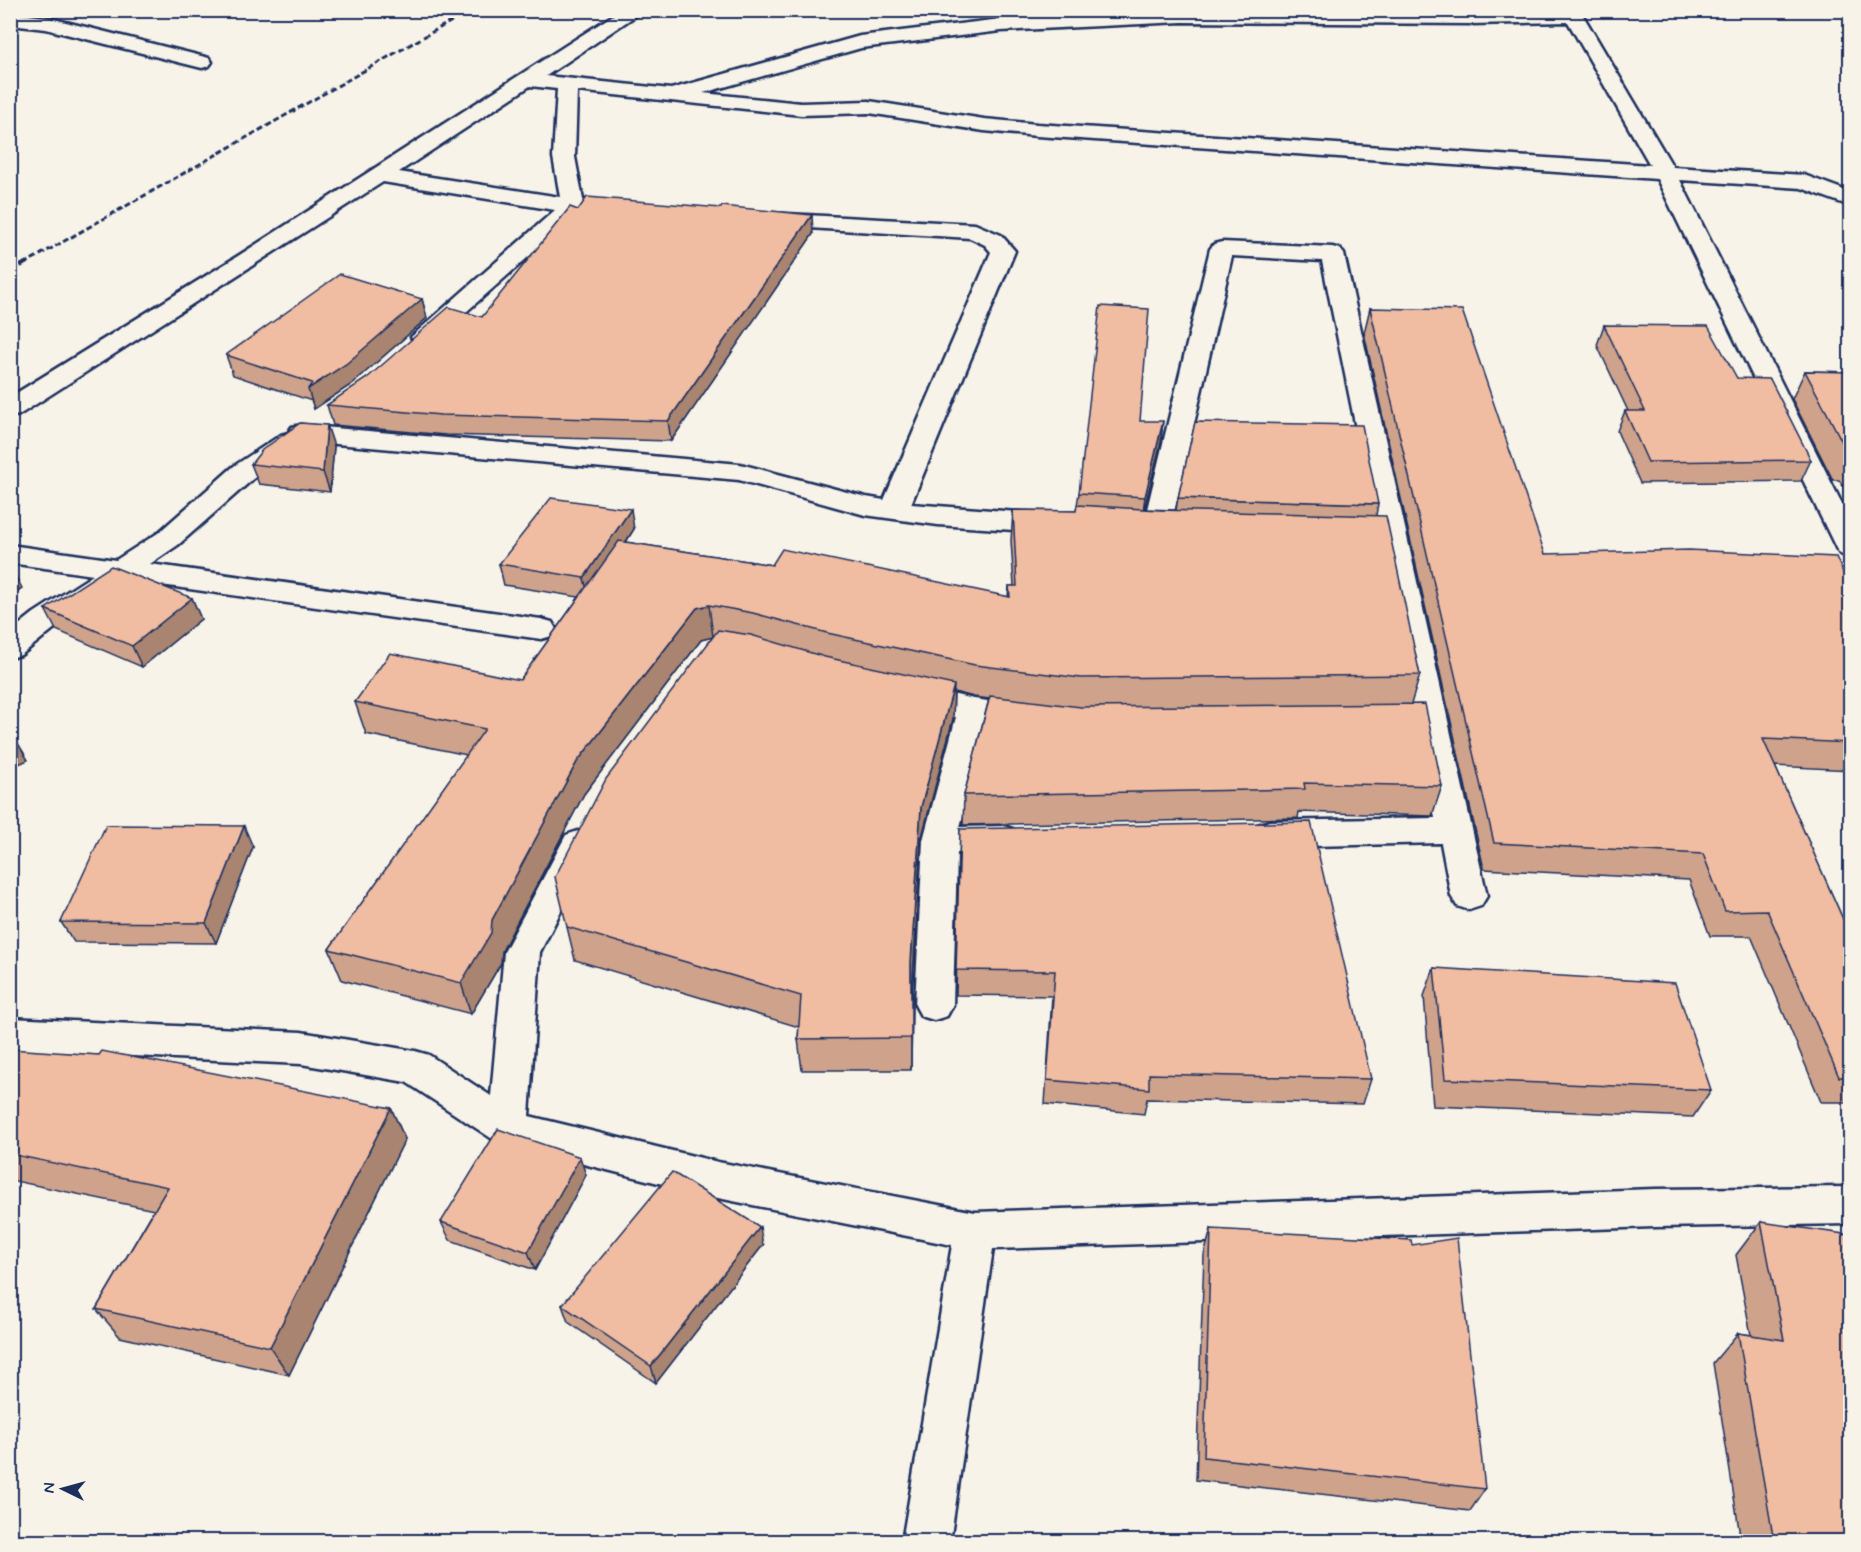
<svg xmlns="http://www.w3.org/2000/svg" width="1861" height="1552" viewBox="0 0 1861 1552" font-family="Mynerve,sans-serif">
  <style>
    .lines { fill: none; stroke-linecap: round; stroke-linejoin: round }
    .street-casing { stroke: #1b2f5e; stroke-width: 5 }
    .street { fill: #f7f3e8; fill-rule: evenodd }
    .rail-far1 { stroke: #1b2f5e; stroke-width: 3; stroke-dasharray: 6 3; stroke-linecap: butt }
    .rail { stroke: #1b2f5e; stroke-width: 4; stroke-dasharray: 8 4; stroke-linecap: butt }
    .wall { fill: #cea28b; stroke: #1b2f5e; stroke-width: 1.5 }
    .shaded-wall { fill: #a88471; stroke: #1b2f5e; stroke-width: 1.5 }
    .building { fill: #f0bca2; stroke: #1b2f5e; stroke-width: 1.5 }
  </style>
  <rect width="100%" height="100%" fill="#f7f3e8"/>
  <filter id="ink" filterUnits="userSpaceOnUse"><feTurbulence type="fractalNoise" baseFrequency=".0167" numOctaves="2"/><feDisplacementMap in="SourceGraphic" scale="12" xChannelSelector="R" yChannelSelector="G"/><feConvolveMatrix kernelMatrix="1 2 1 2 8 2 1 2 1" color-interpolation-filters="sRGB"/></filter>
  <g filter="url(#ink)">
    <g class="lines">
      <g class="street-casing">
        <g id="street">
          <path d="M621,10H644L546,76L671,89L860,36L1001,19L1179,10L1581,12L1673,167L1804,175L1850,192V206L1801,188L1680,180L1850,520V557L1840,554L1836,548L1657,179L1037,136L984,131L869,113L801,115L577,91L575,157L583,200L632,205L635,210L632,215L624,217L578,213L432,342L423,344L414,342L411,337L555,210L383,182L19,415L10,417V397L238,256ZM1182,22L1470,24L1568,22L1650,165L1037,124L984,119L869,101L801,103L703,93L861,48L1001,31ZM530,86L557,89L553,157L560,197L399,172Z"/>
          <path d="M10,13L46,17L209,58L212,62L209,66L202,68L46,29L10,25Z"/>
          <path d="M768,213L975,224L1001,235L1015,251L911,504L1057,515L1067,518L1071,524L1067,530L1057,533L938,525L865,515L739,480L303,441L299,447L254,478L178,545L150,564L541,619L552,622L556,629L552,636L541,639L126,580L56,627L21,655L10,658V632L34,613L93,575L10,563V545L116,560L158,533L234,466L281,435L288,433L292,427L301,425L740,464L866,497L884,500L991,252L985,245L970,238L760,225L757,220L760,215Z"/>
          <path d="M1222,242L1332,247L1340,249L1344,254L1487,896L1481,906L1469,910L1457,906L1451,896L1441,843L1269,847L1257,843L1252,834L1257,825L1269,821L1435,818L1322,261L1232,256L1170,530L1166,536L1156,539L1146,536L1142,530L1210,249L1214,244Z"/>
          <path d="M911,685L974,699L1042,709L1047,717L1042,725L1031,728L987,723L960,827L1004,826L1016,830L1021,839L1016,848L1004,852L957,853L953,1005L947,1016L934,1020L921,1016L915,1005L923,840L956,717L900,704L895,696L900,688Z"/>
          <path d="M578,831L590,835L595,844L540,952L529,1116L718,1162L975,1212L1655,1189L1850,1187V1224L1655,1227L993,1249L950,1542H902L952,1245L718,1198L508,1145L494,1140L406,1082L301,1064L10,1050V1018L301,1032L415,1051L429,1055L491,1096L504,952L566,835Z"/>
        </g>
      </g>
      <use href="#street" class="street"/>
      <path class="rail-far1" d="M24,264L471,10"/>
      <path class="rail" d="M10,272L27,262"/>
    </g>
    <g class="wall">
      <path d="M578,210L813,234L671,441L446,435L333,425L327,405L367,378L482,317Z"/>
      <path d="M422,299L427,318L352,384L314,409L312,401L233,375L226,355Z"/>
      <path d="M1370,308L1545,554L1851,590V770L1775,766L1846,926H1851V1102H1821L1751,936H1710L1689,880L1484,869L1364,333Z"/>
      <path d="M1604,325L1737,378L1811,460L1801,481L1640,483L1617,431L1625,411H1628L1597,345Z"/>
      <path d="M1805,371L1851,372V499L1839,480H1833L1792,399Z"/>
      <path d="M1140,421L1161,442L1144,509L1176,510L1178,498L1378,504L1376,515L1420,675L1411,704L1442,786L1432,816L1299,812L1298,818L963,825L964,795L989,699L974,697L954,692L953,719L921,840L912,995L911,1070H802L798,1039L799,1027L575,960L567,927L712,637L701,640L584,794L502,951L501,963L471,1014L342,980L329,949L467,755L366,734L355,702L520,680L579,597L504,585L499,564L634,529L626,542L772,565L1008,597L1009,586H1014L1011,541L1013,510L1076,511L1079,493Z"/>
      <path d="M334,446L330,492L259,484L251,464Z"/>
      <path d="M192,598L201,619L142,667L56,630L45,609Z"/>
      <path d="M960,829L1371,1079L1363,1104L1147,1099L1144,1114L1045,1104L1052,996L956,995Z"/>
      <path d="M253,847L216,943L74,942L61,922Z"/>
      <path d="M1434,968L1711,1090L1693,1117L1433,1106L1424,996Z"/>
      <path d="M10,1049L391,1108L405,1139L289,1375L120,1337L96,1309L154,1210L10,1180Z"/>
      <path d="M586,1175L535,1270L450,1240L441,1222Z"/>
      <path d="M1761,1222L1851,1542H1741L1713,1363L1738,1333L1751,1335L1736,1255Z"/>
      <path d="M1211,1229L1485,1489L1470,1511L1196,1480L1204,1255Z"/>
      <path d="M763,1245L656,1383L568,1322L562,1305Z"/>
    </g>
    <g class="shaded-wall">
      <path d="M812,215L813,234L671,441L668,421Z"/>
      <path d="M422,299L427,318L352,384L314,409L308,389Z"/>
      <path d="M1163,421L1161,442L1142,518L1145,497Z"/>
      <path d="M327,425L334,446L330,492L323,472Z"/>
      <path d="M631,509L634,529L589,599L584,578Z"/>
      <path d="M11,567L22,588L10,597Z"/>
      <path d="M192,598L201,619L142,667L132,646Z"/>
      <path d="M709,605L713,637L701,640L584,794L502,951L501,963L471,1014L461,983L492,920L577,762L697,608Z"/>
      <path d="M954,685L953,719L921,840L912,995L911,1070V962L921,807Z"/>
      <path d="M16,740L28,760L10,768V742Z"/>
      <path d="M244,826L253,847L216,943L206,923Z"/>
      <path d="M391,1108L405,1139L289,1375L270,1347Z"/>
      <path d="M580,1157L586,1175L535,1270L528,1252Z"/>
      <path d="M760,1227L763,1245L656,1383L651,1366Z"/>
    </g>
    <g class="building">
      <path d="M587,197L721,208L722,206L812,215L668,421L441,415L327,405L367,378L449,307L482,317L570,207L578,210Z"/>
      <path d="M340,274L422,299L346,364L308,389L312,383L226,355Z"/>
      <path d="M1100,306L1149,309L1140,421H1163L1145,497L1079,493Z"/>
      <path d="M1370,308L1462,310L1545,554L1689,550L1836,557L1851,590V743L1763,739L1846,926H1851V1077H1839L1767,910L1725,911L1703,854L1494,843Z"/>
      <path d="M1604,325L1708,326L1737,378L1770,379L1811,460L1648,462L1625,411H1645Z"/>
      <path d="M1805,371L1851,372V451H1847Z"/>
      <path d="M1195,422L1362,425L1378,504L1178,498Z"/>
      <path d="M300,423L327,425L323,472L251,464L262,450Z"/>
      <path d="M551,498L631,509L584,578L499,564Z"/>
      <path d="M1077,505L1160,510L1386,516L1420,675L1081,678L975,665L827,633L753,613L709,605L697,608L577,762L492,920L491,933L461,983L329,949L485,729L355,702L390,653L520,680L619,541L772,565L782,549L1010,597L1009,586H1017L1013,510L1076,511Z"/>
      <path d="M111,566L192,598L132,646L45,609Z"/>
      <path d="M718,630L751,635L825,657L954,685L921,807L911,962V1038L798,1039L801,996L567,927L555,877L606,779Z"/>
      <path d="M990,696L1081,707L1425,704L1442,786L1304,783L1305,789L964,795Z"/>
      <path d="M10,737L16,740L10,742Z"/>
      <path d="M1311,822L1371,1079L1149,1074V1089L1047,1080L1055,971L956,970L960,829Z"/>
      <path d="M106,825L244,826L206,923L61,922Z"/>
      <path d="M1434,968L1675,983L1711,1090L1445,1079Z"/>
      <path d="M10,1049L99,1055L102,1051L391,1108L270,1347L96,1309L168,1187L10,1154Z"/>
      <path d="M498,1129L580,1157L528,1252L441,1222Z"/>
      <path d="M672,1172L760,1227L651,1366L562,1305Z"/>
      <path d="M1761,1222L1851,1235V1542H1774L1738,1333L1784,1340Z"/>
      <path d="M1211,1229L1411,1240L1412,1245L1457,1238L1485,1489L1204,1457Z"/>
    </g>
  </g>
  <rect width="1861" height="1552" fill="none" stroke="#f7f3e8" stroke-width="36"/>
  <rect x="18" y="18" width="1825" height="1516" fill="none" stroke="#1b2f5e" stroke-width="2" filter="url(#ink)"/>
  <g transform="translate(63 1489) rotate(275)" stroke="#f7f3e8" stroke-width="4.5" paint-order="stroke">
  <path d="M0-4.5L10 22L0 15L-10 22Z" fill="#1b2f5e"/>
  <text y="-9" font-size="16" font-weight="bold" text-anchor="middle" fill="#1b2f5e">N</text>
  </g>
</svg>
